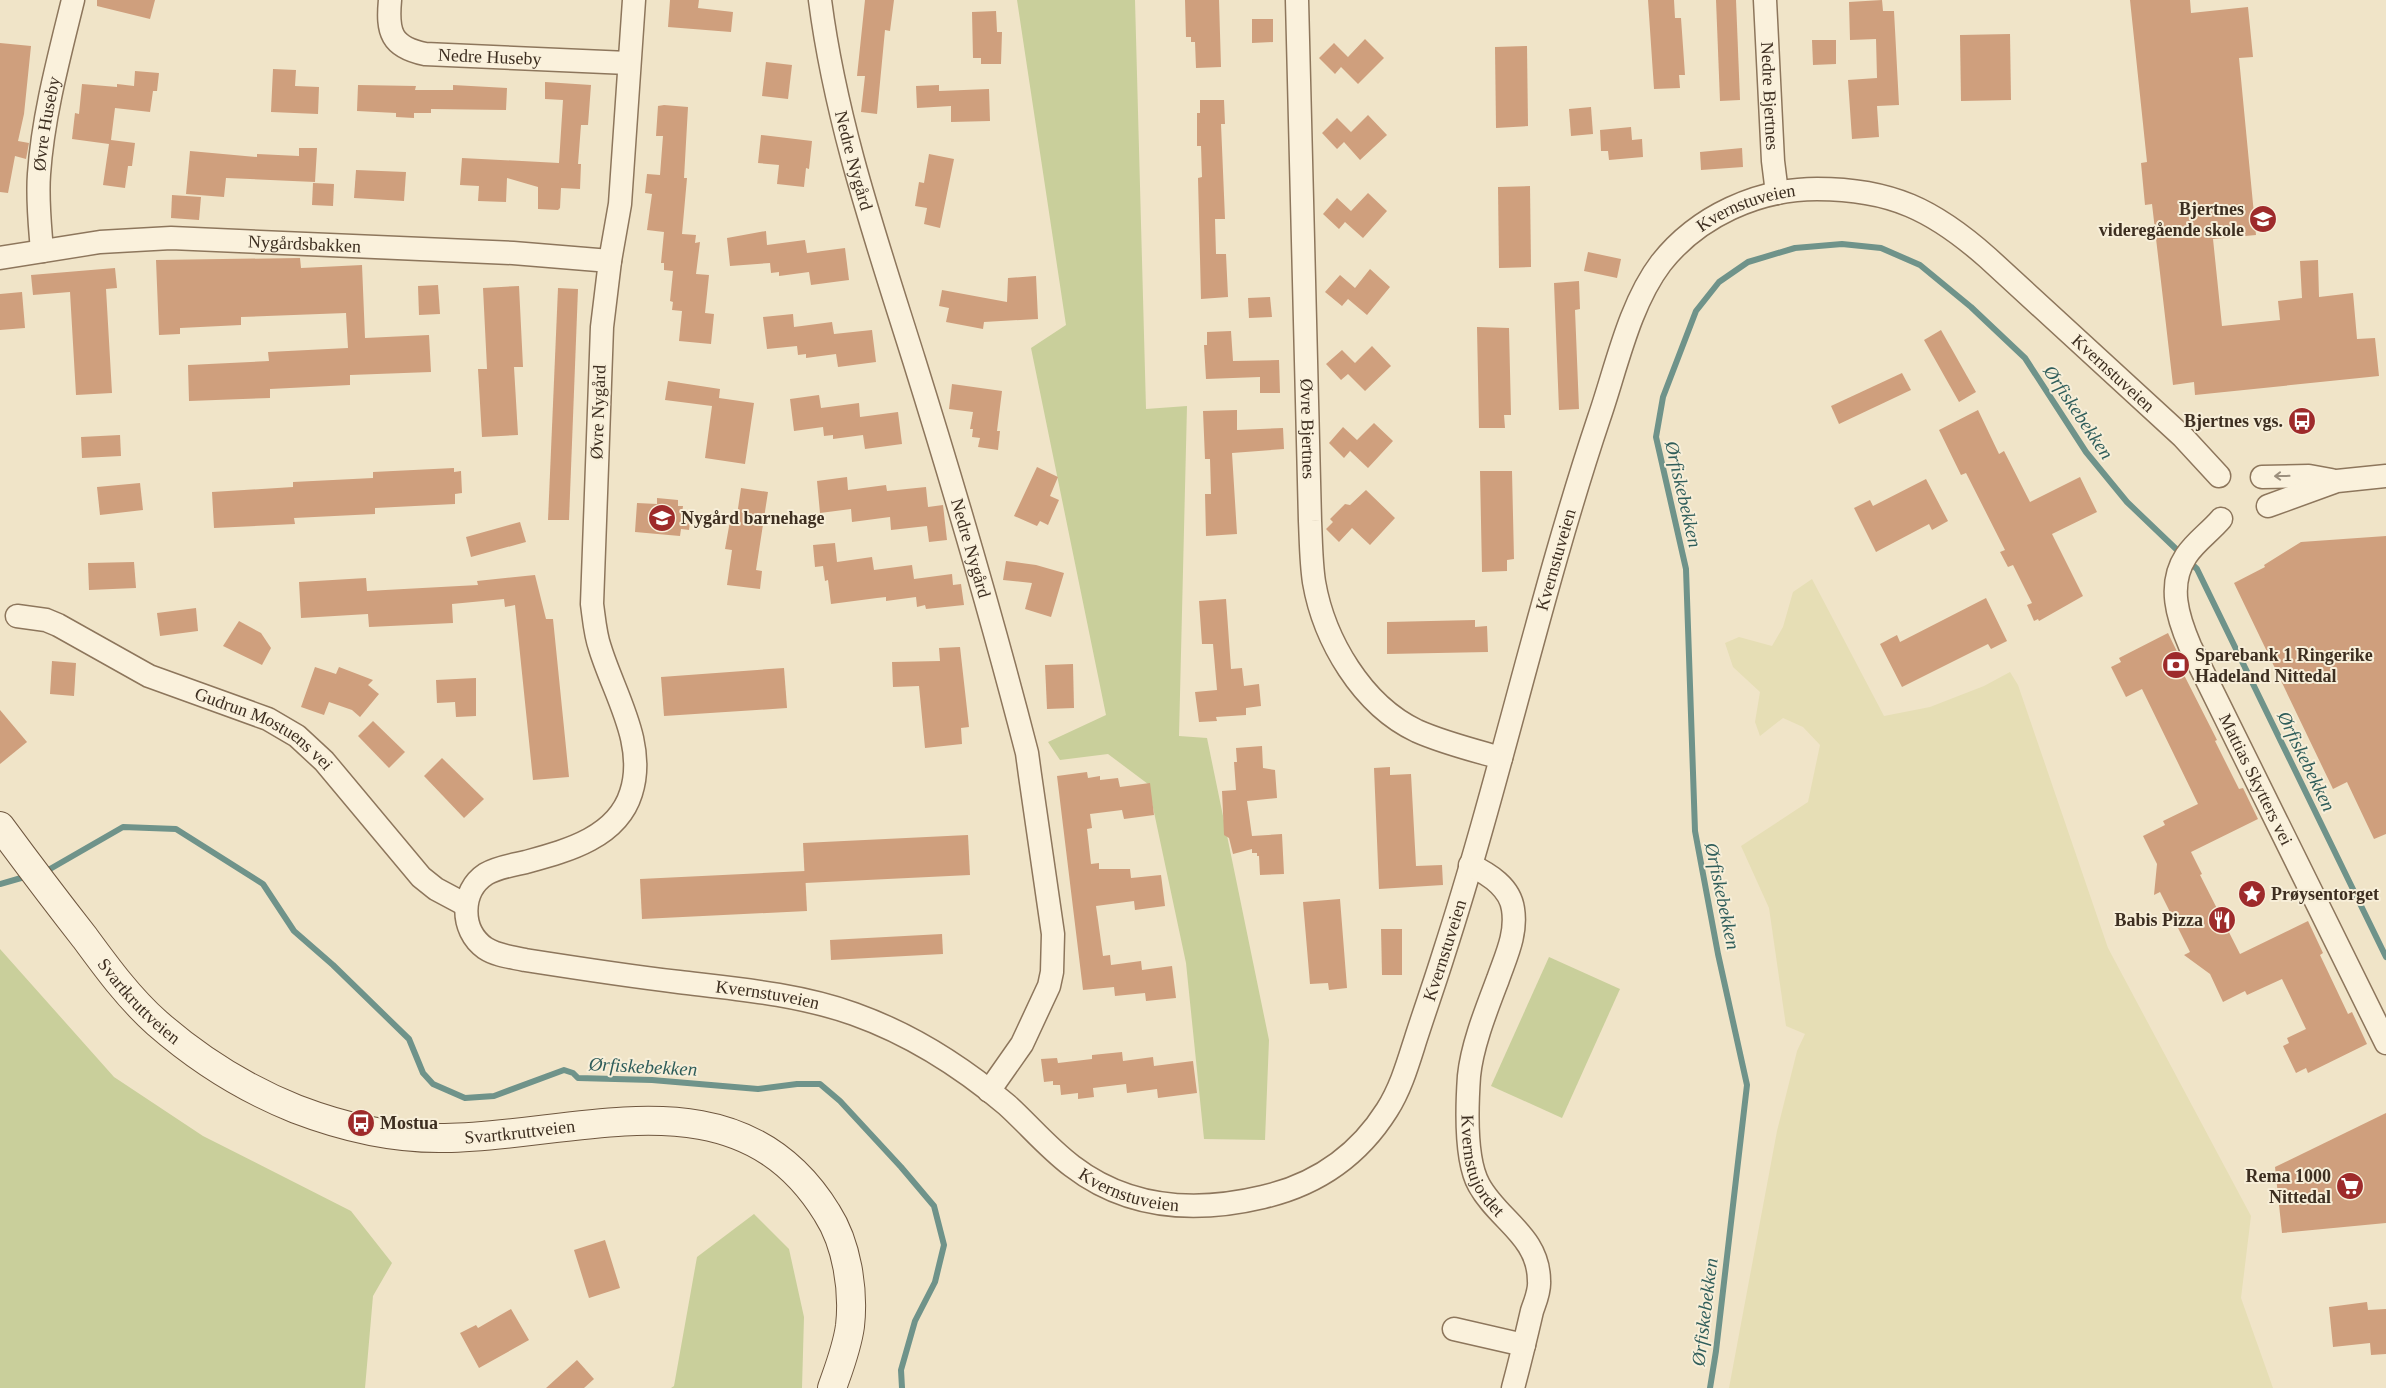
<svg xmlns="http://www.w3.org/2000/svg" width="2386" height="1388" viewBox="0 0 2386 1388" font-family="'Times New Roman',serif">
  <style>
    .farmland { fill: #e6deb5 }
    .green { fill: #c9cf9b }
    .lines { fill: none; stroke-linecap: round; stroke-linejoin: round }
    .stream { stroke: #6f938a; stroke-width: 6 }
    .building { fill: #cf9f7d }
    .street-casing { stroke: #8d765c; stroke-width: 25 }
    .secondary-casing { stroke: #6f573f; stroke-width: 30 }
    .street { stroke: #faf1dc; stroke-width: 22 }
    .secondary { stroke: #faf1dc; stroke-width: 28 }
    .oneway { stroke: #9c907e }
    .labels { text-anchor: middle; stroke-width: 4; stroke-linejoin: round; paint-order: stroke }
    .street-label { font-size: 18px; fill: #3d2e20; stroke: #f7eed8 }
    .poi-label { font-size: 18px; font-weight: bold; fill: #3d2e20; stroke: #f7eed8; text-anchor: end }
    .water-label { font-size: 19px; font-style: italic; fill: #2f5d5a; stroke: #f7eed8 }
  </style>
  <rect width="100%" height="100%" fill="#f0e4c8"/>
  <path class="farmland" d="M1812,579L1884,716L1930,707L1984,686L2010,672L2018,685L2108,948L2251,1216L2241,1298L2273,1388H1729L1777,1131L1797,1051L1805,1034L1786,1026L1769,908L1741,846L1808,802L1820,745L1803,727L1783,718L1760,736L1755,722L1760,692L1733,667L1725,643L1739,637L1772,646L1783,627L1793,592Z"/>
  <g class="green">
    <path d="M1017,0H1135L1146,409L1187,406L1179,736L1207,738L1269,1040L1265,1140L1204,1139L1186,963L1148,784L1108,754L1060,760L1048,742L1106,715L1031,348L1066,325Z"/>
    <path d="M0,949L114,1077L203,1136L351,1211L392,1263L373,1296L365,1388H0Z"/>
    <path d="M1549,957L1620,989L1562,1118L1491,1086Z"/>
    <path d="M754,1214L789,1249L804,1317L802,1388H671L674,1386L697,1257Z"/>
  </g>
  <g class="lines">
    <g class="stream">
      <path d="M42,872L50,869L123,827L176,829L263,884L294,931L333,965L409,1039L423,1073L433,1084L465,1098L494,1096L564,1070L573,1073L578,1078L652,1080L758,1089L797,1084H820L840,1101L901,1167L934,1206L944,1245L935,1282L915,1321L901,1370L902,1388"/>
      <path d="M0,884L28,876"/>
      <path d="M1710,1388L1716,1351L1747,1085L1718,954L1695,831L1686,569L1656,437L1663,397L1696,311L1719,282L1748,262L1795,248L1842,244L1881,248L1920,265L1971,307L2025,358L2086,452L2127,502L2197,569L2386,957"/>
    </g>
  </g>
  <g class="building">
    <path d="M97,0H155L150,19L97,6Z"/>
    <path d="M670,0H699L698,8L733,12L731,32L668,27Z"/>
    <path d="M865,0H894L890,31L885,30L877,114L861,112L865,76H857Z"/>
    <path d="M1185,0H1219L1221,67L1196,68L1195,42H1191V37H1186Z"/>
    <path d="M1648,0H1674L1675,18H1681L1685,75H1679L1680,88L1654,89Z"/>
    <path d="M1716,0H1736L1740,100L1720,101Z"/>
    <path d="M1882,0L1883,11H1894L1899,105L1877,106L1879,137L1852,139L1848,80L1877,78L1876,39L1850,40L1849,2Z"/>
    <path d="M2130,0H2190L2191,13L2248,7L2253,57L2239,58L2256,235L2213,239L2222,326L2280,320L2278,301L2302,298L2300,261L2318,260L2319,297L2353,293L2357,339L2375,338L2379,376L2195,395L2194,382L2173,385L2152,204L2145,205L2141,163L2147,162Z"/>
    <path d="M996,11L997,32H1002L1001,64H981V58H973L972,12Z"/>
    <path d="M1252,19H1273V42L1252,43Z"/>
    <path d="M2010,34L2011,100L1961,101L1960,35Z"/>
    <path d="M1365,39L1384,58L1358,84L1341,67L1335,74L1319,58L1334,43L1348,57Z"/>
    <path d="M1812,40H1836V64L1813,65Z"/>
    <path d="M0,43L31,46L24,114L18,141L29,143L26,159L15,156L8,193L0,192Z"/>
    <path d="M1527,46L1528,126L1496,128L1495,47Z"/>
    <path d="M766,62L792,65L788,99L762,96Z"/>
    <path d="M273,69L296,70L295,86L319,87L318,114L271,112Z"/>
    <path d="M135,71L159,73L157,91H153L150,112L115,108L111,140L135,143L132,166H128L125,188L103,185L109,144L72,139L75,113L79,114L82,84L117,87V84L134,86Z"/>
    <path d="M545,82L591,85L588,125H581L578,164H581L580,189L561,188L560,208L558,210L538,209V187L507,178L506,202L478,201L479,186L460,185L462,158L559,163L563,100L545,99Z"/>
    <path d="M358,85L416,86L415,90H453V85L507,88L506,110L431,109V113H414V118L396,117V113L357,111Z"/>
    <path d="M939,85V91L989,89L990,121L951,122V106L917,108L916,86Z"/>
    <path d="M1200,100H1224L1225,124H1221L1225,219H1215L1216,254H1226L1228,297L1201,299L1198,178L1202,177L1201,146H1197V113H1200Z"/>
    <path d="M664,105L688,107L684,178H687L682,234L696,235L695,243L700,242L696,274L709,275L705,313L714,314L711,344L679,341L682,311L672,310L673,302L670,301L673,271L664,270V263H661L664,232L647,230L652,194L645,193L647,174L660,175L663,136H656L658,106Z"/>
    <path d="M1591,107L1593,134L1571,136L1569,109Z"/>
    <path d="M1368,115L1387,135L1360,160L1344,142L1337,149L1322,133L1337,118L1351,132Z"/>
    <path d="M1631,127L1632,140L1642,139L1643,157L1609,160L1608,151H1601L1600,130Z"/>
    <path d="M761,135L812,141L809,169L806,168L804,187L777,184L779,165L758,163Z"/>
    <path d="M299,148H317L315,182L226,178L224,197L186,194L190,151L257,157V154L299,156Z"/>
    <path d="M1742,148L1743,167L1701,170L1700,152Z"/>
    <path d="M929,154L954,159L940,228L924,224L927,208L915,206L919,182L924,183Z"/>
    <path d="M356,170L406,172L404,201L354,198Z"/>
    <path d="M313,183L334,184L333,206L312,205Z"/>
    <path d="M1530,186L1531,267L1499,268L1498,187Z"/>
    <path d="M1368,193L1387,211L1363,238L1345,222L1339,229L1323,214L1337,198L1351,211Z"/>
    <path d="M172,195L201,197L199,220L171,218Z"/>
    <path d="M766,231L767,245L805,240L807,253L845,248L849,280L811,285L809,272L779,276V272L771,273L770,263L730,266L727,238Z"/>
    <path d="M1588,252L1621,259L1617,278L1584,271Z"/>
    <path d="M300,258L301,268L362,265L365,338L429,335L431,372L350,375V385L270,389V398L189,401L188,365L269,361L268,352L348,348L346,313L241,317V325L180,328V334L159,335L156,260Z"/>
    <path d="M115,268L117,288L106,289L112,393L76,395L70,292L33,295L31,275Z"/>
    <path d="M1370,269L1390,287L1367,315L1348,299L1342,306L1325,292L1340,275L1355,288Z"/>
    <path d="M1036,276L1038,319L984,322L983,329L946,322L949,308L939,306L942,290L1007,302L1008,278Z"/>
    <path d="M1579,281L1580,309L1575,310L1579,409L1559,410L1554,283Z"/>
    <path d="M438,285L440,314L419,315L418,286Z"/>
    <path d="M519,286L523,367H514L518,435L482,437L478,369H487L483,288Z"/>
    <path d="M558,288L578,289L569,520H548Z"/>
    <path d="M22,292L25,328L0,330V294Z"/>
    <path d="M1270,297L1272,317L1249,318L1248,298Z"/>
    <path d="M793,314L794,327L832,322L834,334L872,330L876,362L838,367L836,354L806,358V354L798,355L797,346L767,349L763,317Z"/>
    <path d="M1477,327L1509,328L1511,415H1504L1505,428H1479Z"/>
    <path d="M1941,330L1976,392L1959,402L1924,340Z"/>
    <path d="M1231,331L1233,361L1279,360L1280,393H1260V377L1206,379L1204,345H1207V332Z"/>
    <path d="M1372,346L1391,366L1365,391L1348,374L1341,380L1326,364L1342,350L1355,363Z"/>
    <path d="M1902,373L1911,390L1839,424L1831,406Z"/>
    <path d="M668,381L720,389L719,398L754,403L745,464L705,458L712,406L665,400Z"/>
    <path d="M952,384L1002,391L997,431H1000L998,450L978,447L980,438L972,437L973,429H970L973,412L949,409Z"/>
    <path d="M819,395L821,408L859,403L860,417L898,412L902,444L865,449L863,435L833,439V435L824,436L823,427L794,431L790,399Z"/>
    <path d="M1237,410V430L1283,428L1284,449L1232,453L1237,534L1206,536L1205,494H1211L1210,459H1205L1203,411Z"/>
    <path d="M1978,410L1999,454L2004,451L2030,502L2080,477L2097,512L2052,534L2083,596L2039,621L2038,619L2034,621L2027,605L2032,603L2013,565L2008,567L2000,552L2005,550L1966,473L1961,475L1939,430Z"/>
    <path d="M1374,423L1393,441L1368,468L1350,451L1344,458L1329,443L1343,427L1357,440Z"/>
    <path d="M120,435L121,456L82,458L81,437Z"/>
    <path d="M1037,467L1058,477L1050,496L1059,500L1048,525L1040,521L1037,526L1014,516Z"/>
    <path d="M454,468V472L461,471L462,493L455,494V504L375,508V514L294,518L295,524L214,528L212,492L293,487V482L373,478V472Z"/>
    <path d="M1480,471H1512L1514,559L1507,560V571L1482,572Z"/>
    <path d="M847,477L848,490L886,485L887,491L926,487L928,507L943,505L947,540L929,542L927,526L891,530L890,517L852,522L851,509L820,513L817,481Z"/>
    <path d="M1926,479L1948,521L1932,530L1929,524L1876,552L1854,508L1870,500L1873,506Z"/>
    <path d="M140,483L143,510L100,515L97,487Z"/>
    <path d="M741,488L768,492L756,570L762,571L760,589L727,585L732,550L725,549L730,521L736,522Z"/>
    <path d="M1366,490L1395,518L1370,545L1352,528L1339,542L1326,529L1333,522L1330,519L1345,504L1350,505Z"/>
    <path d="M657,498L678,500V506H683L682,513L691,514L689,530L681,529L680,536L635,532L637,503L657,504Z"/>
    <path d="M520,522L526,542L471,557L466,537Z"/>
    <path d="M2386,536V834L2374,839L2347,782L2333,789L2234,583L2265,567L2264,565L2301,542Z"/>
    <path d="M835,543L837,562L872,557L874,570L912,565L914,579L952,574L953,585L961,584L964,605L926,609L925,605L917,607L916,597L886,601V597L877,598L831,604L828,580L825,581L823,566L815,567L813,545Z"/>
    <path d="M1006,561L1036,565L1064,573L1051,617L1025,609L1032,583L1003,580Z"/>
    <path d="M134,562L136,588L89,590L88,563Z"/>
    <path d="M535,575L546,619H553L569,777L533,780L515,605L505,607L504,599L452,604L453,623L369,627L368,614L301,618L299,582L366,578L367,591L478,585L477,581Z"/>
    <path d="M1986,598L2007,641L1991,649L1988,644L1902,687L1880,644L1897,635L1900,642Z"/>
    <path d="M1226,599L1231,669L1242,668L1244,686L1259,684L1261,706L1246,708V715L1216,717L1217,721L1199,722L1195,692L1217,690L1213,644H1202L1199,601Z"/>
    <path d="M196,608L198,631L160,636L157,613Z"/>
    <path d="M1475,620V627L1487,626L1488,652L1387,654V622Z"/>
    <path d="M239,621L261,633L271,648L262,665L223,646Z"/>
    <path d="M2168,633L2185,668L2182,671L2217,740L2215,741L2239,789L2243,788L2258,819L2191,852L2202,874L2200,875L2240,954L2308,921L2323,953L2320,955L2348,1014L2352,1012L2367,1044L2308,1073L2306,1068L2296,1073L2283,1046L2289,1043L2287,1038L2306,1029L2282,979L2247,995L2245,991L2223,1002L2210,974L2184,955L2190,952L2160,892L2154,895L2157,864L2143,836L2165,825L2163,821L2198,804L2142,689L2126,697L2111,667L2121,662L2119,658Z"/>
    <path d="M960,647L969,727L961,728L962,744L925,748L919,686L893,687L892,662L940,661L939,648Z"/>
    <path d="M52,661L76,663L74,696L50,694Z"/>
    <path d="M1073,664L1074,708L1047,709L1045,665Z"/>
    <path d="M315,667L336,674L339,667L373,680L368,685L379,694L360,717L352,710L329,702L324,715L301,707Z"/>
    <path d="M784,668L787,708L664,716L661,677Z"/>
    <path d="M476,678V716L456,717L455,702L437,703L436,680Z"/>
    <path d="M0,710L27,742L0,764Z"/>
    <path d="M373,721L405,752L389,768L358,736Z"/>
    <path d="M1262,746L1263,768L1275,770L1277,798L1247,801L1252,836L1282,834L1284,874L1260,875L1259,856H1257V853H1252V849L1233,854L1229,838L1224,835L1222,791L1236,790L1234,762H1237L1236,748Z"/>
    <path d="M442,758L484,799L464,818L424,776Z"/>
    <path d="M1390,767V775L1411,774L1416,866L1442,865L1443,885L1379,889L1374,768Z"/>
    <path d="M1087,772L1088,778L1100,776V780L1118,778L1120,787L1150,783L1154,815L1124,819L1122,810L1090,814L1092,828L1087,829L1091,864L1099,863V869H1130L1131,878L1161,875L1165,906L1135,910L1134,901L1096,906L1103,956L1110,955L1111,965L1141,961L1142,970L1172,966L1176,998L1146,1001L1145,993L1115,996L1114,987L1083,990L1057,776Z"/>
    <path d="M968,835L970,875L805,883L803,843Z"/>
    <path d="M805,871L807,911L642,919L640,879Z"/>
    <path d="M1340,899L1347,988L1329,990L1328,983L1310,984L1303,902Z"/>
    <path d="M1381,929H1402V975H1382Z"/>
    <path d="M942,934L943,954L831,960L830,940Z"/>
    <path d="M1122,1052L1123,1061L1153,1057L1154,1066L1193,1061L1197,1093L1158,1098L1157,1089L1127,1093L1126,1084L1093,1088L1094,1097L1078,1099V1093L1061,1095L1060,1085H1053V1081L1044,1082L1041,1059L1057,1058L1058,1063L1092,1059V1055Z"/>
    <path d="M2386,1113V1223L2282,1233L2275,1167Z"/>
    <path d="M605,1240L620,1288L589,1298L574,1250Z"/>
    <path d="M2367,1302L2368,1310L2386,1309V1354L2371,1355L2370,1343L2333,1347L2329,1307Z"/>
    <path d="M511,1309L529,1340L479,1368L460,1333L476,1325L478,1328Z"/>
    <path d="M577,1360L594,1379L584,1388H546Z"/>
  </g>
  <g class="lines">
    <g class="street-casing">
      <g id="street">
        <path id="s1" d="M390,0C387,32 391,47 425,54L628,63"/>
        <path id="s2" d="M634,0L620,204L610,261L602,327L592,604C594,618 595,634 600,648C614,694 647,744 631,793C617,838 566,851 526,862C513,865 498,867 486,874C460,891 460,930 485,948C497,956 512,957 525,960C576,968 628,976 679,982C738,989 798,994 854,1014C910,1034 962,1067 1007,1105C1029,1125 1048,1148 1072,1166C1128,1209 1196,1213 1263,1197C1315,1185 1358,1156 1387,1110C1401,1088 1408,1063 1416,1038C1425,1010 1435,982 1444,953C1501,777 1540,594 1599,418C1616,369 1629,305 1661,263C1698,216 1758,189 1817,189C1891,189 1934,210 1988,258L2183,437L2219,476"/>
        <path id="s3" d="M820,0C836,124 877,242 914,360C955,491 993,621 1027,753L1030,775L1053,934L1052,972L1049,986L1022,1044L989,1091"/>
        <path id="s4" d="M1297,0L1310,521C1311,542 1311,562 1314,582C1324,640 1362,705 1417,731C1444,743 1473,750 1501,758"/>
        <path id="s5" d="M1765,0L1773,161L1777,193"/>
        <path id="s6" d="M42,251C40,225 37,200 39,174C43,116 59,57 73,0"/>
        <path id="s7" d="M0,258L100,242L171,238L513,253L610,261"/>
        <path d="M2262,477L2309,476L2331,480"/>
        <path d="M2268,506L2337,481L2386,476"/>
        <path id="s8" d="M2221,519C2210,532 2195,542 2186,556C2167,585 2178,618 2190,646L2386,1043"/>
        <path id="s9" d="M17,616L46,620L58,625L149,676L268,719L297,736L324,761L421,877L436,889L466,905"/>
        <path id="s10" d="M1470,865C1489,874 1510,887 1513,909C1517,934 1506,956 1498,979C1487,1008 1472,1045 1469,1076C1467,1105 1465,1160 1479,1185C1498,1220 1539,1236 1539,1281C1540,1291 1535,1302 1532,1311C1526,1337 1520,1362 1513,1388"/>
        <path d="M1454,1329L1524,1345"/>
      </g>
    </g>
    <g class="secondary-casing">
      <g id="secondary">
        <path id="s11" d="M0,826C28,864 56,901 85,938C107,968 129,998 157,1023C197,1058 246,1089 296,1109C343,1127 394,1139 445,1138C579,1137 738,1068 827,1213C847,1244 854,1290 850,1326C847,1348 839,1368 832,1388"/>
      </g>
    </g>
    <use href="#street" class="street"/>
    <use href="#secondary" class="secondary"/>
  </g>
  <defs><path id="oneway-shaft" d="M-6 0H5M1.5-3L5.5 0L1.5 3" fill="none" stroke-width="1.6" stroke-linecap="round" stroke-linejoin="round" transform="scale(1.25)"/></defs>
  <use class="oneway" href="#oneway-shaft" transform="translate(2282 476) rotate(179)"/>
  <defs>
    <g id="school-disc" transform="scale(1.4375)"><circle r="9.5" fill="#9e2a2b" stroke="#f7eed8"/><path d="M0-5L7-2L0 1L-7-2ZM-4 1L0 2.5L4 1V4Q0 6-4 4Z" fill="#fff"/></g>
    <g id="bus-disc" transform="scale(1.4375)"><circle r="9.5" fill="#9e2a2b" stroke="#f7eed8"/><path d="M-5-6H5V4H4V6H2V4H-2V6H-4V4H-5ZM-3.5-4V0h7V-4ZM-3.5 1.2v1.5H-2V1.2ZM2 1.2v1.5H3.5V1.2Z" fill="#fff"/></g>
    <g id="bank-disc" transform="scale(1.4375)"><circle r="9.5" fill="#9e2a2b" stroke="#f7eed8"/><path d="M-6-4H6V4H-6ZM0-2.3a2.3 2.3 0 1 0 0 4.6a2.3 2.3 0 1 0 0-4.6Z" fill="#fff"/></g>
    <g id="sight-disc" transform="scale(1.4375)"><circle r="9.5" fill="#9e2a2b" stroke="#f7eed8"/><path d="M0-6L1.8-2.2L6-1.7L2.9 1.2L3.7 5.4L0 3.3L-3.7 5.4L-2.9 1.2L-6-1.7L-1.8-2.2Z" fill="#fff"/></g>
    <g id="restaurant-disc" transform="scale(1.4375)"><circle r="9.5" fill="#9e2a2b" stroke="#f7eed8"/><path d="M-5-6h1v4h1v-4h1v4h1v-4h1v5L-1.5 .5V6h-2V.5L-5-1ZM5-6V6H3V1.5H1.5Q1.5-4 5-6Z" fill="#fff"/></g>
    <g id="supermarket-disc" transform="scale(1.4375)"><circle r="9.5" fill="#9e2a2b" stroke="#f7eed8"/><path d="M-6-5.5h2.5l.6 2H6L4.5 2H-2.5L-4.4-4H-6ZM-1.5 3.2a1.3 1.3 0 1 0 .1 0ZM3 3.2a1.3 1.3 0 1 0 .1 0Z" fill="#fff"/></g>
  </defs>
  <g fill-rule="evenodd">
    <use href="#school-disc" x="2263" y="219"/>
    <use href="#bus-disc" x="2302" y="421"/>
    <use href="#school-disc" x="662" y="518"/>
    <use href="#bank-disc" x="2176" y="665"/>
    <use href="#sight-disc" x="2252" y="894"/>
    <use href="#restaurant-disc" x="2222" y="920"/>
    <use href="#bus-disc" x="361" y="1123"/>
    <use href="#supermarket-disc" x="2350" y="1186"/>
  </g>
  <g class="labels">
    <g class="street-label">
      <text dy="6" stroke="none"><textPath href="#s1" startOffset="139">Nedre Huseby</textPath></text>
      <text dy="6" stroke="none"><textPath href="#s5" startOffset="96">Nedre Bjertnes</textPath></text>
      <text dy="6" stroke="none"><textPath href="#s6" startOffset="128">Øvre Huseby</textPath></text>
      <text dy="6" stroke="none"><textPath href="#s3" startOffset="164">Nedre Nygård</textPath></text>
      <text dy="6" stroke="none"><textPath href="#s2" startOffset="3058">Kvernstuveien</textPath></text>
      <text dy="6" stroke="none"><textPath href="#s7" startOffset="306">Nygårdsbakken</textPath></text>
      <text dy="6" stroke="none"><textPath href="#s2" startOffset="3492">Kvernstuveien</textPath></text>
      <text transform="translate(598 412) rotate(-88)" y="6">Øvre Nygård</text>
      <text dy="6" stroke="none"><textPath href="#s4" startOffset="429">Øvre Bjertnes</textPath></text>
      <text dy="6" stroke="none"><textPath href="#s3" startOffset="569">Nedre Nygård</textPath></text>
      <text dy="6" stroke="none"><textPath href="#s2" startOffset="2638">Kvernstuveien</textPath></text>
      <text dy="6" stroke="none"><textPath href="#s9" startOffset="274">Gudrun Mostuens vei</textPath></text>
      <text dy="6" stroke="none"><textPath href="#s8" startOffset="294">Mattias Skytters vei</textPath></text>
      <text dy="6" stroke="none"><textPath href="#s2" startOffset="2232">Kvernstuveien</textPath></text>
      <text dy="6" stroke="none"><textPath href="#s2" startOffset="1349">Kvernstuveien</textPath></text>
      <text dy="6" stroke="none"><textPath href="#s11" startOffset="224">Svartkruttveien</textPath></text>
      <text dy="6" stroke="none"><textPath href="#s11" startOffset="644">Svartkruttveien</textPath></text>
      <text dy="6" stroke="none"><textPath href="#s10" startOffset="331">Kvernstujordet</textPath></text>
      <text dy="6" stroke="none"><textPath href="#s2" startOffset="1769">Kvernstuveien</textPath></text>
    </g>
    <g class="poi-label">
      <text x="2244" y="215">Bjertnes<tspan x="2244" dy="21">videregående skole</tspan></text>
      <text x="2283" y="427">Bjertnes vgs.</text>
      <text x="681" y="524" text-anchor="start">Nygård barnehage</text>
      <text x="2195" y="661" text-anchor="start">Sparebank 1 Ringerike<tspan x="2195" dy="21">Hadeland Nittedal</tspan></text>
      <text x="2271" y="900" text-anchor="start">Prøysentorget</text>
      <text x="2203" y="926">Babis Pizza</text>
      <text x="380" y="1129" text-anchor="start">Mostua</text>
      <text x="2331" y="1182">Rema 1000<tspan x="2331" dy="21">Nittedal</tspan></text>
    </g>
    <g class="water-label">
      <text transform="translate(2079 412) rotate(56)" y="7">Ørfiskebekken</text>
      <text transform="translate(1684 494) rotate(77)" y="7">Ørfiskebekken</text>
      <text transform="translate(2307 761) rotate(64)" y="7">Ørfiskebekken</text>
      <text transform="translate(1723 896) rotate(78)" y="7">Ørfiskebekken</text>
      <text transform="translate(643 1066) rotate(3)" y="7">Ørfiskebekken</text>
      <text transform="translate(1704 1312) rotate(-83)" y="7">Ørfiskebekken</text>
    </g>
  </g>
</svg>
